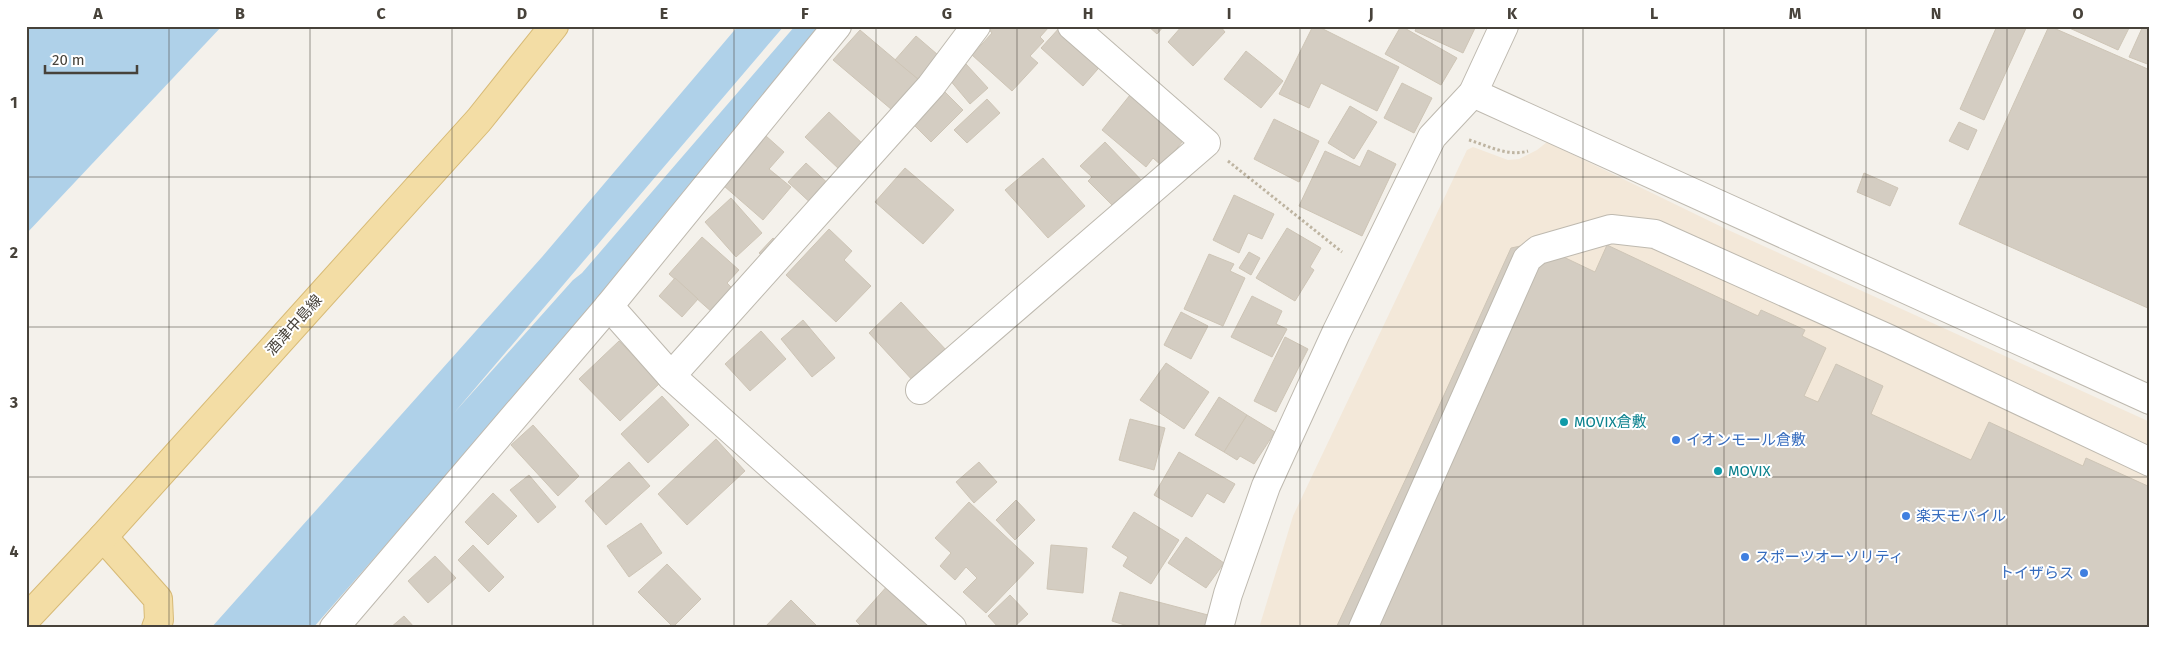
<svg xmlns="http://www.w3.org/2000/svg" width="2176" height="654" viewBox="0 0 2176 654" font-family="'Fira Sans','Noto Sans JP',sans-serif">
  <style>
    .commercial { fill: #f3e8d9 }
    .water { fill: #afd1e9 }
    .building { fill: #d4cdc2; stroke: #cec5b6 }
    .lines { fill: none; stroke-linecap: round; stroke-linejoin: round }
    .minor-casing { stroke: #beb9af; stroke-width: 30 }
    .major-casing { stroke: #d7ba76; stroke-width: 30 }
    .path { stroke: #beb4a1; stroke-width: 3; stroke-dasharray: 2.5 2.5; stroke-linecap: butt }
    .minor { stroke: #fff; stroke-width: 28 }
    .major { stroke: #f3dda5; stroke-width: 28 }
    .grid { fill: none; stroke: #47423a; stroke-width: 1; stroke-opacity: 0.55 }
    .culture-dot { fill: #0f9aa8; stroke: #fff; stroke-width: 2 }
    .shop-dot { fill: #3f7fe0; stroke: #fff; stroke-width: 2 }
    .labels { text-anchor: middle; stroke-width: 4; stroke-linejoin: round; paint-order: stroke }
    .street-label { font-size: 15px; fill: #47423a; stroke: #fff }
    .culture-label { font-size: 15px; fill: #0d838f; stroke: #fff; text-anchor: start }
    .shop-label { font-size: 15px; fill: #366cbe; stroke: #fff; text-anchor: start }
    .neatline { fill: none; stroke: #47423a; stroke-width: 2 }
    .grid-label { font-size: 16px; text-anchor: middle; font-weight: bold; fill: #47423a }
  </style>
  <rect width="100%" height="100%" fill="#f4f1eb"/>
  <path class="commercial" d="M1547,142L1726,229L2150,422V628H1259L1293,516L1467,150L1473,147L1508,160L1519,159L1537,150Z"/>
  <g class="water">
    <path d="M26,26H222L26,234Z"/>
    <path d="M738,26H784L454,413L573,280L582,273L795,26H835L600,300L313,628H211L542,257Z"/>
  </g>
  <g class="building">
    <path d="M986,26L1049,27L1040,37L1044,41L1030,56L1038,63L1012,91L972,55L992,33Z"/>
    <path d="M1061,26L1104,62L1083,86L1041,48Z"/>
    <path d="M1148,26H1164L1157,34Z"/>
    <path d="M1182,26H1220L1225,32L1193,66L1168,42Z"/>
    <path d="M1313,26H1317L1399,67L1377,111L1321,83L1309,108L1279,94Z"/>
    <path d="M1401,26L1457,58L1441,85L1385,54Z"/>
    <path d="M1417,26H1476L1463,53L1415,31Z"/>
    <path d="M1997,26H2027L1984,120L1960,109Z"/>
    <path d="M2049,26L2150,70V309L1959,224Z"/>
    <path d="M2065,26H2130L2118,50Z"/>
    <path d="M2143,26H2150V65L2129,57Z"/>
    <path d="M860,30L924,84L898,115L833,60Z"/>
    <path d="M916,36L945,61L924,84L895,60Z"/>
    <path d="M1246,51L1283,81L1261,108L1224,79Z"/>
    <path d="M966,64L988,88L970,104L949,79Z"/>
    <path d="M1402,83L1432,98L1414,133L1384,118Z"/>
    <path d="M943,90L963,110L931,142L911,122Z"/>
    <path d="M1134,90L1188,135L1162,166L1153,158L1146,167L1102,130Z"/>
    <path d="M987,99L1000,113L967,143L954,130Z"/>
    <path d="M1350,106L1377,122L1354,159L1328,143Z"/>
    <path d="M829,112L864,145L840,170L805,137Z"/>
    <path d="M1274,119L1319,141L1299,182L1254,159Z"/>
    <path d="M1959,122L1977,130L1968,150L1949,141Z"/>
    <path d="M766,136L784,152L769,169L791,187L763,220L724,186Z"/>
    <path d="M1105,142L1145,184L1118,211L1088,181L1092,177L1080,166Z"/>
    <path d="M1368,150L1396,164L1362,236L1299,206L1325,151L1360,167Z"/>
    <path d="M1043,158L1085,206L1048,238L1005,190Z"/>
    <path d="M806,163L833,188L815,207L788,182Z"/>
    <path d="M905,168L954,210L923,244L875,202Z"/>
    <path d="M1864,173L1898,188L1890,206L1857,192Z"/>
    <path d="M1234,195L1274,214L1262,239L1248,233L1239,253L1213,240Z"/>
    <path d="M731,198L762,233L736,257L705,222Z"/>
    <path d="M1287,228L1321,248L1310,267L1314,270L1295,301L1256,278Z"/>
    <path d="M829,229L852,251L844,260L871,286L836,322L786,275Z"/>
    <path d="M1568,236L1553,252L1595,272L1607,245L1758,316L1761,310L1805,330L1802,336L1826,348L1804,396L1818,402L1836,364L1883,386L1871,414L1971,460L1989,422L2083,466L2086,458L2150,487V628H1336L1409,472L1511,248Z"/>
    <path d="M702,237L739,270L727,283L734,290L713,313L669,274Z"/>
    <path d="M773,238L783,247L769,262L759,253Z"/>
    <path d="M1249,252L1260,258L1251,275L1239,268Z"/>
    <path d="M1209,254L1234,264L1230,271L1245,278L1223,326L1184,309Z"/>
    <path d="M675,278L698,299L682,317L659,296Z"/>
    <path d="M1252,296L1282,311L1276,324L1287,329L1272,357L1231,337Z"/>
    <path d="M901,302L948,352L915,383L869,333Z"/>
    <path d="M1181,312L1208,326L1191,359L1164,345Z"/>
    <path d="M803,320L835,358L812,377L781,339Z"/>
    <path d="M761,331L786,359L750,391L725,364Z"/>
    <path d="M1285,337L1308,349L1276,412L1254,401Z"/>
    <path d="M619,341L660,383L620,421L579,379Z"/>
    <path d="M1166,363L1209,392L1184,429L1140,400Z"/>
    <path d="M662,396L689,425L648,463L621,434Z"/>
    <path d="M1219,397L1247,415L1224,452L1195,435Z"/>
    <path d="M1247,415L1275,432L1254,464L1240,456L1237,460L1224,452Z"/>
    <path d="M1130,419L1165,428L1154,470L1119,460Z"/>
    <path d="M533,425L579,476L558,496L511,445Z"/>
    <path d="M716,439L745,471L687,525L658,494Z"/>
    <path d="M1179,452L1235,484L1224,503L1207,493L1192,517L1154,495Z"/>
    <path d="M629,462L650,486L606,525L585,501Z"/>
    <path d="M979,462L997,482L974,503L956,482Z"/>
    <path d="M529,475L556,507L538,523L510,490Z"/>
    <path d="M493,493L517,516L488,545L465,522Z"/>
    <path d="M1016,500L1035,520L1015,540L996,520Z"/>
    <path d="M969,502L1034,563L986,613L963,592L977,578L966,567L955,580L940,566L951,553L935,538Z"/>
    <path d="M1134,512L1179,540L1151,584L1123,566L1128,557L1112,547Z"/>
    <path d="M641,523L662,553L629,577L607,546Z"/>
    <path d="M1186,537L1224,563L1206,588L1168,563Z"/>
    <path d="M473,545L504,577L489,592L458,560Z"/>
    <path d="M1051,545L1087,548L1083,593L1047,589Z"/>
    <path d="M435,556L456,578L428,603L408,581Z"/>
    <path d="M667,564L701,599L673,627L638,592Z"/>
    <path d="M889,584L938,628H863L856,621Z"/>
    <path d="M1120,592L1208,615L1205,628H1134L1112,621Z"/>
    <path d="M1010,595L1028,614L1013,628H999L988,616Z"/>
    <path d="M791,600L819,628H764Z"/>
    <path d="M404,616L415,628H390Z"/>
  </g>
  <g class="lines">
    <g class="minor-casing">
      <g id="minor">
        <path d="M1473,93L2150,400"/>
        <path d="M609,306L671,376L952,628"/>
        <path d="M671,376L931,86L976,26"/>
        <path d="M920,390L1206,143L1072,26"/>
        <path d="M334,628L609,306L837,26"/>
        <path d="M1219,628L1228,594L1266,486L1336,333L1432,137L1473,93L1504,26"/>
        <path d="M1363,628L1527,259L1538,250L1611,229L1655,234L1889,339L2150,462"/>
      </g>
    </g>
    <g class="major-casing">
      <g id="major">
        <path d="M103,537L158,599L159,620L156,628"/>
        <path d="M26,619L103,537L479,120L554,26"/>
      </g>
    </g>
    <g class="path">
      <path d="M1469,140C1489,146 1508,157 1528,151"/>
      <path d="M1228,161L1342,252"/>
    </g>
    <use href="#minor" class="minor"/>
    <use href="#major" class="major"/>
  </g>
  <path class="grid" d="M169,26V628M310,26V628M452,26V628M593,26V628M734,26V628M876,26V628M1017,26V628M1159,26V628M1300,26V628M1442,26V628M1583,26V628M1724,26V628M1866,26V628M2007,26V628M26,177H2150M26,327H2150M26,477H2150"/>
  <g class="culture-dot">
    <circle cx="1564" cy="422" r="5"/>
    <circle cx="1718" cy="471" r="5"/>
  </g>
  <g class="shop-dot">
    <circle cx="1676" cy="440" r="5"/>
    <circle cx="1906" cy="516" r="5"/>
    <circle cx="1745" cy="557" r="5"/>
    <circle cx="2084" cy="573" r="5"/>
  </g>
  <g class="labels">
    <g class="street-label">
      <text transform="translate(294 325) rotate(-48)" y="5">酒津中島線</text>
    </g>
    <g class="culture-label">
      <text x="1574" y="427">MOVIX倉敷</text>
      <text x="1728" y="476">MOVIX</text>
    </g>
    <g class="shop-label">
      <text x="1686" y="445">イオンモール倉敷</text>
      <text x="1916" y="521">楽天モバイル</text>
      <text x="1755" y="562">スポーツオーソリティ</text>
      <text x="2074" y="578" text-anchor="end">トイザらス</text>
    </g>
  </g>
  <rect width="2176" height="654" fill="none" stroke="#ffffff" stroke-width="55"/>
  <path d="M45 65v8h92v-8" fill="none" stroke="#47423a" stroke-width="2.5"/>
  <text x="52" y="65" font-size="15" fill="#47423a" stroke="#ffffff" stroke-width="4" paint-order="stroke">20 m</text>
  <rect x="28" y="28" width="2120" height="598" class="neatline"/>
  <g class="grid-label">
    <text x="98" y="19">A</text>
    <text x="240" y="19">B</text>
    <text x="381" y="19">C</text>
    <text x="522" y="19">D</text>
    <text x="664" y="19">E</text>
    <text x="805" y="19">F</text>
    <text x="947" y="19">G</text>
    <text x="1088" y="19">H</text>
    <text x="1229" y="19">I</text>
    <text x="1371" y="19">J</text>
    <text x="1512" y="19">K</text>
    <text x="1654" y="19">L</text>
    <text x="1795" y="19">M</text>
    <text x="1936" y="19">N</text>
    <text x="2078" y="19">O</text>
    <text x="14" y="108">1</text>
    <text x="14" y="258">2</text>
    <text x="14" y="408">3</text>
    <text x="14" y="557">4</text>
  </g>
</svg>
